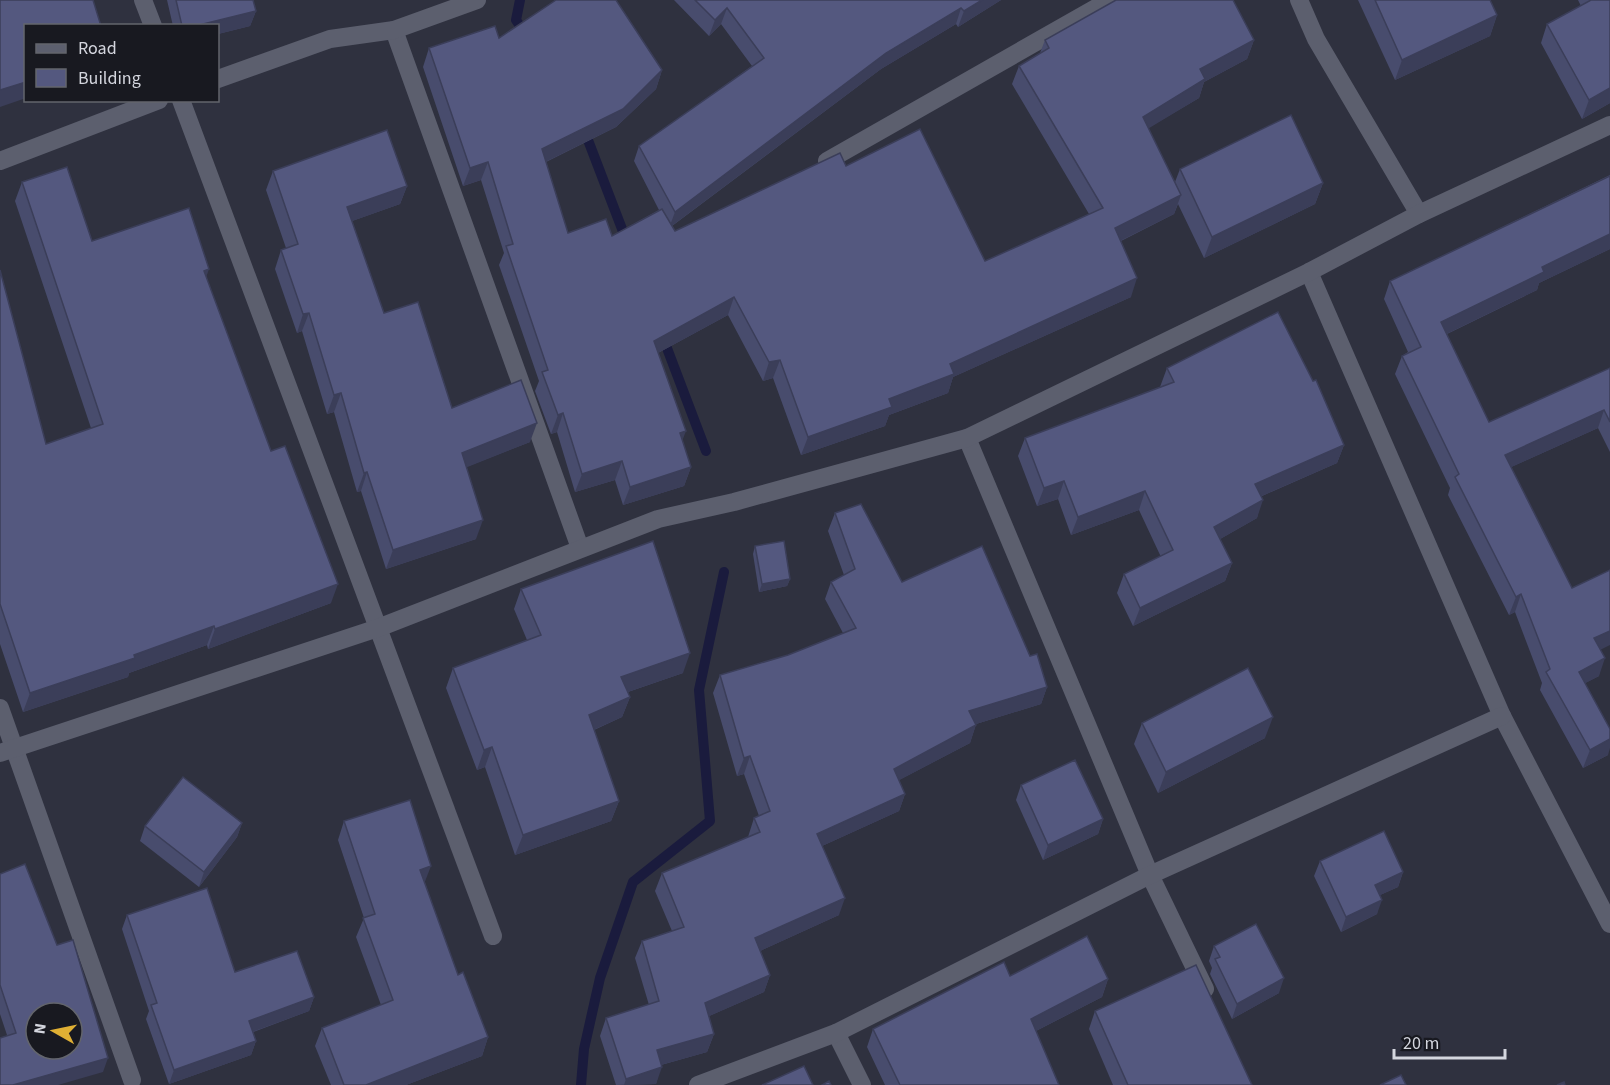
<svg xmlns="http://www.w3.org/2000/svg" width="1610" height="1085" viewBox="0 0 1610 1085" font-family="'Source Sans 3',sans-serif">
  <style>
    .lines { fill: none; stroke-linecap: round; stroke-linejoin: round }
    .stream { stroke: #1a1b3d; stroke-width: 10 }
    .minor { stroke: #5c5f6e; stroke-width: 18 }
    .wall { fill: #484c6d }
    .shaded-wall { fill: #3b3e59 }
    .building { fill: #54587f; stroke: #3b3e59; stroke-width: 1.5; fill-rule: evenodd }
  </style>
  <rect width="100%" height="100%" fill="#2f313f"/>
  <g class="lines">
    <g class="stream">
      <path d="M520,0L516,20L526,35"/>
      <path d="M583,127L627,242"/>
      <path d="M662,335L706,451"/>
      <path d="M581,1085L584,1049L600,978L633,882L710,821L699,690L724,572"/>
    </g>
    <g class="minor">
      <path d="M143,0L153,26"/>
      <path d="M1299,0L1316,39L1419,214"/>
      <path d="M394,30L580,548"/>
      <path d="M218,79L330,39L394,30L477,0"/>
      <path d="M181,100L493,936"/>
      <path d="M0,161L159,100"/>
      <path d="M827,161L1110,0"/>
      <path d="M1309,272L1502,716L1610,924"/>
      <path d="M967,438L1150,875L1205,989"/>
      <path d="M0,708L132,1080"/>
      <path d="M0,753L378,628L658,519L734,502L967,438L1309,272L1419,214L1610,125"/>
      <path d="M836,1033L862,1085"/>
      <path d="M698,1085L836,1033L1150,875L1502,716"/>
    </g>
  </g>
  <g class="wall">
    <path d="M167,0H253L256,11L250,26L218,34V26H173Z"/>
    <path d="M674,0H1001L958,27L956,24L881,69L672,226L675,231L846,166L985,261L1089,214L1012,84L1019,66L1040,53L1045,40H1254L1247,59L1204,82L1199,98L1148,128L1175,182L1180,169L1323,183L1315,204L1204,258L1178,204L1174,214L1121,241L1131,297L953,377L948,393L889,415L885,426L801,455L773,378L763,381L728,315L658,353L682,440L691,467L684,486L623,505L615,480L575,492L557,432L551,434L535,391L539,381L499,265L504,253L481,180L463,186L423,67L429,48L499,38L662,70L656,89L616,127L546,162L568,233L612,236L659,210L634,161L639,146L752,66L721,24L709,36Z"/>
    <path d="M1358,0H1490L1497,15L1490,36L1395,80Z"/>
    <path d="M1578,0H1610V103L1582,119L1541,43L1547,24L1581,6Z"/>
    <path d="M273,171L407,186L400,204L352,221L384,313L452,408L530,442L466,467L476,539L386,569L361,491L357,492L334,412L327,414L302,331L297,333L275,269L281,250L286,248L266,190Z"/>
    <path d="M1610,175V249L1539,283L1537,290L1447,334L1489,422L1610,368V452L1598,428L1511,467L1601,650L1599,676L1585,683L1608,755L1583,768L1540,690L1542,683L1515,612L1509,615L1448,495L1450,488L1395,374L1402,356L1408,352L1384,299L1390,281Z"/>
    <path d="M22,182L92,241L206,278L271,451L331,603L208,649L207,645L129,673L128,677L23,712L0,644V270L46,444L91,428L15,201Z"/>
    <path d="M1167,368L1344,445L1337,463L1262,496L1257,518L1220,539L1232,563L1225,581L1133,626L1117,593L1124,574L1161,557L1139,510L1071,535L1058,499L1037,506L1018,456L1025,438L1160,387Z"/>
    <path d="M835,513L902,582L1030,656L1047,687L1041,704L976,724L970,743L899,780L905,794L899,811L822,846L839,915L760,951L770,975L764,992L709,1016L714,1034L707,1052L661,1065L656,1084L616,1085L600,1036L606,1018L649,1005L635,958L642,941L672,931L655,891L662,873L748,837L754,818L759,816L744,774L737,776L713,693L720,675L788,655L843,633L825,599L831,582L844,575L828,531Z"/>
    <path d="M755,546L790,579L787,586L759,592L753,554Z"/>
    <path d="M521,589L683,673L628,692L630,697L622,717L594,730L619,801L611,821L515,855L485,767L477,770L446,688L453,668L527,640L514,609Z"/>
    <path d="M1142,723L1265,738L1158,793L1134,744Z"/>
    <path d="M1021,785L1103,819L1098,834L1043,860L1016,800Z"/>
    <path d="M344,821L425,883L458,975L488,1037L482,1056L406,1085H331L315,1046L322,1028L381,1005L356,937L364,918L338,840Z"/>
    <path d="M242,823L237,837L199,887L140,841L145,826Z"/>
    <path d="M1320,861L1403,872L1398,887L1380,895L1377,914L1341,932L1314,876Z"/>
    <path d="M0,874L103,1072L7,1035L0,1014Z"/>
    <path d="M127,915L235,972L314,997L309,1011L253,1032L256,1041L251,1055L169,1084L146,1019L149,1011L122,929Z"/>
    <path d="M1214,946L1279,993L1232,1019L1210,974L1212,968L1209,961Z"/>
    <path d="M1010,976L1108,979L1102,997L1036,1031L1059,1085H885L867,1047L873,1029Z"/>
    <path d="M1095,1011L1252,1085H1113L1089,1029Z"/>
  </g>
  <g class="shaded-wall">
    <path d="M982,0H1001L958,27L964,11Z"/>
    <path d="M727,8L721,24L709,36L715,20Z"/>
    <path d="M961,8L956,24L881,69L669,228L675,212L886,53Z"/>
    <path d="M256,11L250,26L218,34V26H195Z"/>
    <path d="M1497,15L1490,36L1395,80L1402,60Z"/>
    <path d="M1254,40L1247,59L1204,82L1199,98L1136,136L1143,117L1200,69Z"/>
    <path d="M662,70L656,89L616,127L535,167L542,149Z"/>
    <path d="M26,82V98L0,107V90Z"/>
    <path d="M1610,88V103L1582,119L1589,100Z"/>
    <path d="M488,162L481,180L463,186L470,168Z"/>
    <path d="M1323,183L1315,204L1204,258L1212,237Z"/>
    <path d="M407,186L400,204L341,225L347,207Z"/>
    <path d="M1181,195L1174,214L1108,247L1115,228Z"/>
    <path d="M1610,234V249L1539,283L1537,290L1434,340L1441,322L1542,267Z"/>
    <path d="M209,269L202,289L204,271Z"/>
    <path d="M1137,278L1131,297L953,377L948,393L889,415L885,426L801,455L808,437L889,399L950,364Z"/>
    <path d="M734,297L728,315L647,359L654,341Z"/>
    <path d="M309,313L302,331L297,333L303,314Z"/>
    <path d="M780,360L773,378L763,381L769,362Z"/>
    <path d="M341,393L334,412L327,414L334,395Z"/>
    <path d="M1604,410L1598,428L1498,473L1505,455Z"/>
    <path d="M563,413L557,432L551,434L558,415Z"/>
    <path d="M537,423L530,442L455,472L462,453Z"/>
    <path d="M686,431L679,449L680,433Z"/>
    <path d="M1344,445L1337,463L1248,502L1255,484Z"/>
    <path d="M622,461L615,480L575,492L582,474Z"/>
    <path d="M691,467L684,486L623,505L630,487Z"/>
    <path d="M367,472L361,491L357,492L364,473Z"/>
    <path d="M1064,481L1058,499L1037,506L1044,488Z"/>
    <path d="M1145,491L1139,510L1071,535L1078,517Z"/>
    <path d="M1263,500L1257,518L1208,546L1214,527Z"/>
    <path d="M483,520L476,539L386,569L393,550Z"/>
    <path d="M1232,563L1225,581L1133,626L1140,608Z"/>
    <path d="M790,579L787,586L759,592L762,584Z"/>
    <path d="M338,584L331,603L208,649L215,629Z"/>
    <path d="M1521,594L1515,612L1509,615L1516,597Z"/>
    <path d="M214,626L207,645L129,673L128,677L23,712L30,693Z"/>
    <path d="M1610,631V645L1588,656L1594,638Z"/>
    <path d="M690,653L683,673L613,697L621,677Z"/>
    <path d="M1605,658L1599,676L1572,690L1579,672Z"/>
    <path d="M1047,687L1041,704L963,728L969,711Z"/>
    <path d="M630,697L622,717L582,735L589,715Z"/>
    <path d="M1273,717L1265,738L1158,793L1166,772Z"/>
    <path d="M976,725L970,743L888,786L894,769Z"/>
    <path d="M1610,739V748L1608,755L1583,768L1590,750Z"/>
    <path d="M492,747L485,767L477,770L484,750Z"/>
    <path d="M750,756L744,774L737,776L744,758Z"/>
    <path d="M905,794L899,811L811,851L817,834Z"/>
    <path d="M619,801L611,821L515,855L523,835Z"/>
    <path d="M1103,819L1098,834L1043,860L1048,845Z"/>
    <path d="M242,823L237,837L199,887L204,872Z"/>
    <path d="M431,866L424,884L420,870Z"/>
    <path d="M1403,872L1398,887L1369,900L1375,885Z"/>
    <path d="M845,898L839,915L749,956L755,938Z"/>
    <path d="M1382,900L1377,914L1341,932L1346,917Z"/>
    <path d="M770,975L764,992L698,1021L705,1003Z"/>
    <path d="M1284,978L1279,993L1232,1019L1237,1004Z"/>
    <path d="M1108,979L1102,997L1024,1037L1031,1019Z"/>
    <path d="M314,997L309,1011L244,1035L249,1021Z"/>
    <path d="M714,1034L707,1052L650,1068L657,1050Z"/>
    <path d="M488,1037L482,1056L406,1085H366Z"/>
    <path d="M256,1041L251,1055L169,1084L174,1070Z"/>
    <path d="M108,1058L103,1072L58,1085H13Z"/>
    <path d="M662,1067L656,1084L624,1085L626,1079Z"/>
  </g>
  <g class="building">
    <path d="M0,0H93L101,26H26V82L0,90Z"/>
    <path d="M176,0H253L256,11L195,26H182Z"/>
    <path d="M556,0H616L662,70L623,109L542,149L568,233L606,219L612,236L662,209L675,231L840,153L846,166L920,129L985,261L1103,208L1019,66L1049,48L1045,40L1116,0H1233L1254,40L1200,69L1205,79L1143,117L1181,195L1115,228L1137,278L950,364L954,374L889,399L892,407L808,437L780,360L769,362L734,297L654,341L686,431L680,433L691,467L630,487L622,461L582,474L563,413L558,415L542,372L548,370L506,246L513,244L488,162L470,168L429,48L495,26L499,38Z"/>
    <path d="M695,0H982L964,11L961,8L886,53L675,212L639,146L764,58L727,8L715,20Z"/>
    <path d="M1375,0H1490L1497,15L1402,60Z"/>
    <path d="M1591,0H1610V88L1589,100L1547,24Z"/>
    <path d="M1291,115L1323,183L1212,237L1180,169Z"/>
    <path d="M387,130L407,186L347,207L384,313L418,302L452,408L521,380L537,423L462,453L483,520L393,550L367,472L364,473L341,393L334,395L309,313L303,314L281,250L298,244L273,171Z"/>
    <path d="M67,167L92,241L189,208L209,269L204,271L271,451L285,446L338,584L215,629L214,626L134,655L135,658L30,693L0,604V270L46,444L103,424L22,182Z"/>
    <path d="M1610,176V234L1542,267L1544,272L1441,322L1489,422L1610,368V422L1604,410L1505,455L1572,588L1610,570V631L1594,638L1605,658L1579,672L1610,729V739L1590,750L1546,672L1550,669L1521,594L1516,597L1455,477L1459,474L1402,356L1421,347L1390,281Z"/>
    <path d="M1278,312L1313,381L1316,380L1344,445L1255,484L1263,500L1214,527L1232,563L1140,608L1124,574L1173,550L1145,491L1078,517L1064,481L1044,488L1025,438L1174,382L1167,368Z"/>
    <path d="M861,504L902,582L982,546L1030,656L1037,654L1047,687L969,711L976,725L894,769L905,794L817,834L845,898L755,938L770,975L705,1003L714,1034L657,1050L662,1067L626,1079L606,1018L659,1001L642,941L684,927L662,873L760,832L754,818L770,811L750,756L744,758L720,675L788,655L856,628L831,582L855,569L835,513Z"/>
    <path d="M653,541L690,653L621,677L630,697L589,715L619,801L523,835L492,747L484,750L453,668L541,635L521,589Z"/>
    <path d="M784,541L790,579L762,584L755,546Z"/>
    <path d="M1248,668L1273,717L1166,772L1142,723Z"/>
    <path d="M1075,760L1103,819L1048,845L1021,785Z"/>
    <path d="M183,777L242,823L204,872L145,826Z"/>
    <path d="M410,800L431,866L420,870L458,975L463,972L488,1037L366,1085H344L322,1028L393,1000L363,918L375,914L344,821Z"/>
    <path d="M1384,831L1403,872L1375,885L1382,900L1346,917L1320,861Z"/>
    <path d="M25,864L57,945L73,940L108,1058L13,1085H0V1038L16,1033L0,985V874ZM36,1013H72V1049H36Z"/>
    <path d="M207,888L235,972L297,951L314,997L249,1021L256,1041L174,1070L151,1005L157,1003L127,915Z"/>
    <path d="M1256,924L1284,978L1237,1004L1215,959L1220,957L1214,946Z"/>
    <path d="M1087,936L1108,979L1031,1019L1059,1085H900L873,1029L1004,962L1010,976Z"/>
    <path d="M1196,965L1252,1085H1128L1095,1011Z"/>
    <path d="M804,1066L813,1085H762Z"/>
    <path d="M1401,1075L1406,1085H1380Z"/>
    <path d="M829,1081L831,1085H822Z"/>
    <path d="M1564,1082L1565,1085H1557Z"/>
  </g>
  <rect x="24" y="24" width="195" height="78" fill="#181920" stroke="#63656c" stroke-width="1.5"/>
  <rect x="36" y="44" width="30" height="9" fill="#5c5f6e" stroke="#63656c" stroke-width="1.5"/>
  <text x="78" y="54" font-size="18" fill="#d4d6de">Road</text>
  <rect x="36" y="69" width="30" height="18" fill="#54587f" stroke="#63656c" stroke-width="1.5"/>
  <text x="78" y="84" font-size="18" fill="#d4d6de">Building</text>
  <g transform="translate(54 1031) rotate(279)"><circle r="28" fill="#181920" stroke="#63656c" stroke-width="1.5"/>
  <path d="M0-4.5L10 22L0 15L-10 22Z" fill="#e0b034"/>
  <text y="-9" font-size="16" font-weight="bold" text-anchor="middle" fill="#d4d6de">N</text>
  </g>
  <path d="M1394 1049v9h111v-9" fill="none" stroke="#d4d6de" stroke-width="3"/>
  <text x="1403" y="1049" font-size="18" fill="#d4d6de" stroke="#181920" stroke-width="4.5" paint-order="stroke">20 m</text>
</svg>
